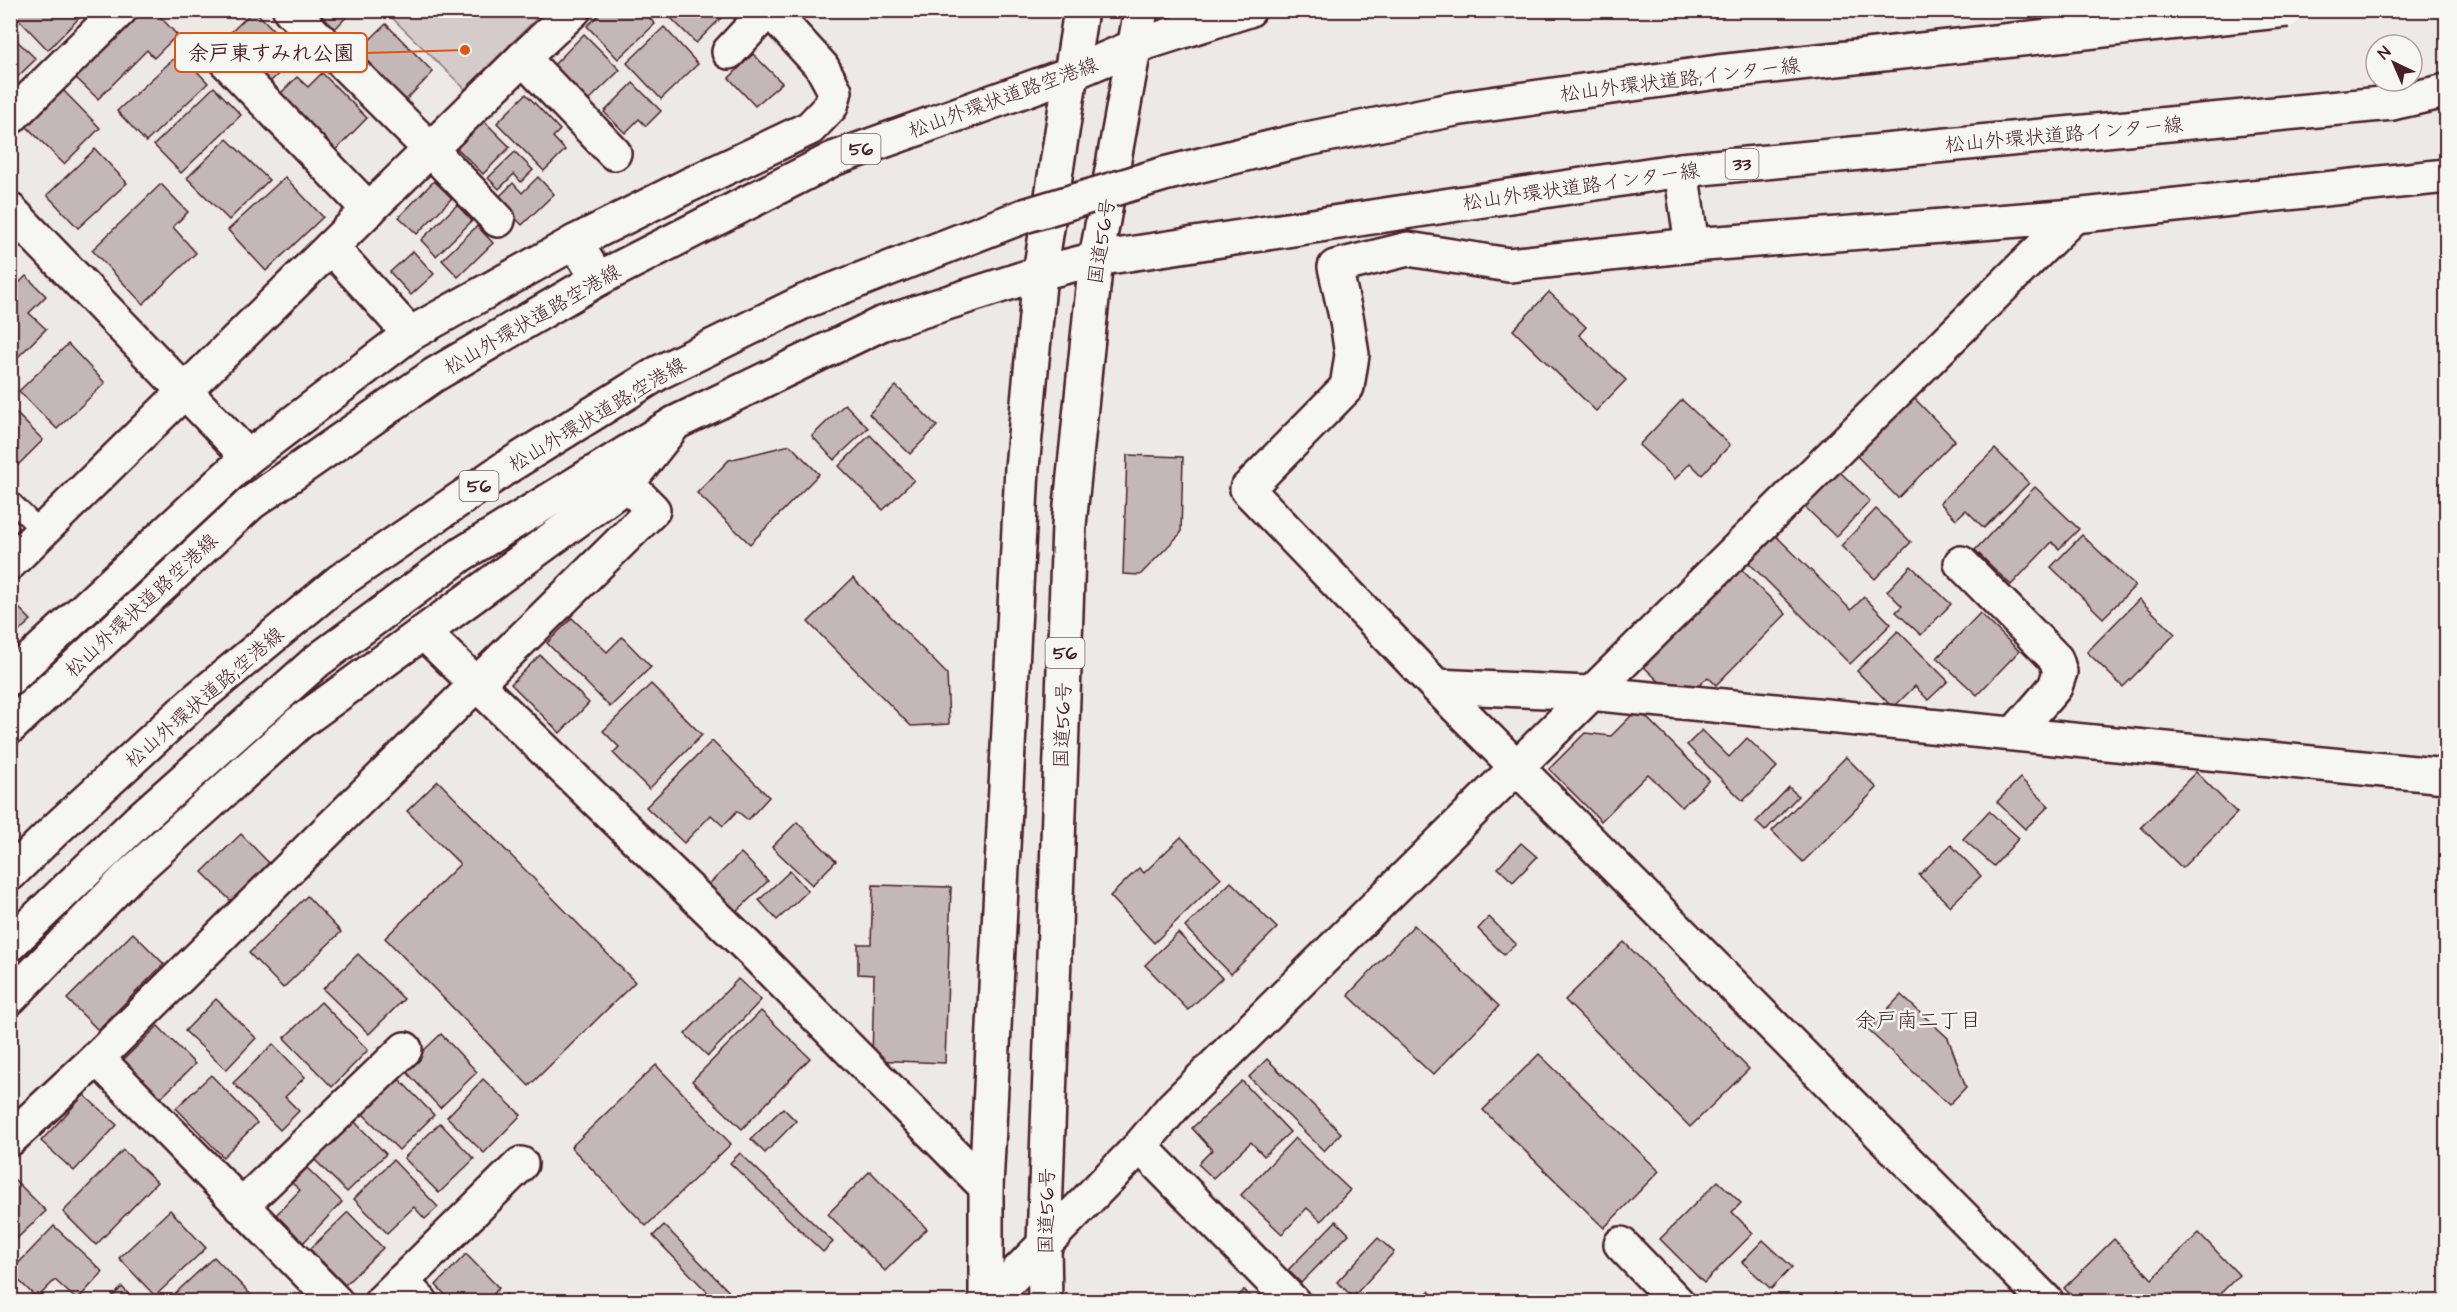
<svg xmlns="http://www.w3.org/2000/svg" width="2457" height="1312" viewBox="0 0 2457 1312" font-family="'Architects Daughter','Klee One',sans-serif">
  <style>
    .green { fill: #d4cbca; stroke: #8f757a; stroke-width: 1.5 }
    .building { fill: #c4b7b7; stroke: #4a1f2b; stroke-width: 1.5 }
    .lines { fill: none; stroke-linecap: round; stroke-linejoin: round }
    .service-casing { stroke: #4a1f2b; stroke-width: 22 }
    .minor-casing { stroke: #4a1f2b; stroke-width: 38 }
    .tertiary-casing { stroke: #4a1f2b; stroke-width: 38 }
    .trunk-casing { stroke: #4a1f2b; stroke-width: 38 }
    .motorway-casing { stroke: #4a1f2b; stroke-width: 38 }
    .service { stroke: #f6f6f2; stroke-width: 18 }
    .minor { stroke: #f6f6f2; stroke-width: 33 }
    .tertiary { stroke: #f6f6f2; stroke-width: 33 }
    .trunk { stroke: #f6f6f2; stroke-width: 33 }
    .motorway { stroke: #f6f6f2; stroke-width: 33 }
    .motorway-bridge-casing { stroke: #4a1f2b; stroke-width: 38; stroke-linecap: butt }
    .motorway-bridge { stroke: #f6f6f2; stroke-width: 33 }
    .labels { text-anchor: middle; stroke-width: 5; stroke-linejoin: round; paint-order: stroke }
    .shield { fill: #f6f6f2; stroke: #7e6067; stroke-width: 1.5 }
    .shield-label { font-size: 18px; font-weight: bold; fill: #4a1f2b }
    .street-label { font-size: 20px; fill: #4a1f2b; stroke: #f6f6f2 }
    .neighbourhood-label { font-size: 21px; fill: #4a1f2b; stroke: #f6f6f2 }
    .leader { fill: none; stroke: #e0560e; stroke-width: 2 }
    .callout-dot { fill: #e0560e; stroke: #f6f6f2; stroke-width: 2 }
    .callout { fill: #f6f6f2; stroke: #e0560e; stroke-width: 2 }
    .callout-label { font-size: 21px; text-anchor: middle; font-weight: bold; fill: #4a1f2b }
  </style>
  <rect width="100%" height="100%" fill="#ece9e6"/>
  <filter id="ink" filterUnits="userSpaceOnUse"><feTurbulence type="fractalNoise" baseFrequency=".0167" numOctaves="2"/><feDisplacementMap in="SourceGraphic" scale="12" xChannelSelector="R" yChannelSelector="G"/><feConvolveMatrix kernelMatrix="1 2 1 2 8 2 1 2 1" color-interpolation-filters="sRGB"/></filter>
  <g filter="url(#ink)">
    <path class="green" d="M385,11H544L465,89Z"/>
    <g class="building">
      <path d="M10,10H82L84,13L48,50Z"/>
      <path d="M134,10H154L177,35L154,58L147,50L98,99L71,73Z"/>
      <path d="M254,10L298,55L269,83L225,38Z"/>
      <path d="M314,10H353L334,30Z"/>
      <path d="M604,10H642L655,24L618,59L587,26Z"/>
      <path d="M675,10H729L696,43L669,16Z"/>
      <path d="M386,24L433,72L405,101L357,52Z"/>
      <path d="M664,27L698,64L661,99L627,63Z"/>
      <path d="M10,34L36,59L10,84Z"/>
      <path d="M584,34L620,70L588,101L553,66Z"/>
      <path d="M180,53L208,83L146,142L117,111Z"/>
      <path d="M753,54L782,83L755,106L729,78Z"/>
      <path d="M322,73L367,118L333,153L277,97L297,77L308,87Z"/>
      <path d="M633,83L661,111L646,126L639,119L625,133L604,112Z"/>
      <path d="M214,87L241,115L181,173L154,145Z"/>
      <path d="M61,88L100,128L64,164L24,124Z"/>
      <path d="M526,94L560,130L553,137L565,150L544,171L497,123Z"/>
      <path d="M484,121L510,147L483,174L457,148Z"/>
      <path d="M227,139L269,180L229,220L187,178Z"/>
      <path d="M95,149L127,183L78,228L47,195Z"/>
      <path d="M515,152L533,170L521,182L514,174L499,189L488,178Z"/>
      <path d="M285,177L323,217L266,271L228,230Z"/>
      <path d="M538,177L554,194L522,225L497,199L513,183L522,193Z"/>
      <path d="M434,181L452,198L417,234L399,217Z"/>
      <path d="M161,184L188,212L173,227L196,253L143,304L92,250Z"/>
      <path d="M457,205L472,221L436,256L421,240Z"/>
      <path d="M477,226L493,243L458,277L442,260Z"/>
      <path d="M413,251L434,274L411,295L390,272Z"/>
      <path d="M26,276L46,296L29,313L46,329L10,365V292Z"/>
      <path d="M1549,292L1586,327L1579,335L1626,380L1596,411L1513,330Z"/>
      <path d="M68,344L105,383L57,429L19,391Z"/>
      <path d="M896,386L937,426L910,454L869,414Z"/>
      <path d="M1914,398L1955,440L1898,498L1856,455Z"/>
      <path d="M1682,400L1730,445L1702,475L1690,463L1675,479L1639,445Z"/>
      <path d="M845,404L868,428L834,460L812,436Z"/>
      <path d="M10,407L43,440L18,465L10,457Z"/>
      <path d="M870,435L914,480L883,510L839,466Z"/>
      <path d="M790,445L819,474L750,544L697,493L729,460Z"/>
      <path d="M1995,449L2029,483L1984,528L1966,510L1956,519L1940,503Z"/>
      <path d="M1127,455L1183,457L1181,533L1140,575L1123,574Z"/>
      <path d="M1839,471L1870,501L1836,537L1805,507Z"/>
      <path d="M2035,487L2079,529L2059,549L2052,542L2011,585L1975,550Z"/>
      <path d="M1876,509L1911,542L1875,579L1841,546Z"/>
      <path d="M1775,535L1851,610L1864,597L1891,624L1850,664L1748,562Z"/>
      <path d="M2082,535L2135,586L2103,618L2051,567Z"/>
      <path d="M1911,566L1951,604L1921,635L1896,612L1902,606L1887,591Z"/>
      <path d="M1740,568L1786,614L1716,685L1708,677L1690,694L1669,691L1643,666Z"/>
      <path d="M853,578L947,674L949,724L911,726L808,622Z"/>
      <path d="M2139,599L2175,634L2123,687L2087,652Z"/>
      <path d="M12,601L31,620L10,640V602Z"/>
      <path d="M1980,613L2019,651L1977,695L1937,658Z"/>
      <path d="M572,618L607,652L622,637L651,667L610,707L547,643Z"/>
      <path d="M1898,631L1948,681L1928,700L1915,686L1893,708L1857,671Z"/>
      <path d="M540,655L589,703L560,733L511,684Z"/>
      <path d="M651,684L702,735L649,789L613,753L619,747L603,731Z"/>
      <path d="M1638,709L1709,780L1682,807L1648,774L1601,821L1549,769L1585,733L1611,736Z"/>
      <path d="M1702,730L1729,757L1747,738L1777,767L1743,801L1687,745Z"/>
      <path d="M712,741L769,797L748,820L737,811L723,826L711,815L684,843L646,807Z"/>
      <path d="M1846,757L1877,788L1803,862L1772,831Z"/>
      <path d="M2196,772L2237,813L2182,868L2141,827Z"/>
      <path d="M2020,778L2049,806L2025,829L1997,802Z"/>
      <path d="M438,781L635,982L529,1086L385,938L460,864L407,811Z"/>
      <path d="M1789,787L1798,796L1765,831L1756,822Z"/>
      <path d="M1989,811L2019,838L1994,866L1963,839Z"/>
      <path d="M797,822L836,861L812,885L772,847Z"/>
      <path d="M241,834L269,863L231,901L202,872Z"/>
      <path d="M1181,837L1221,878L1154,943L1110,896L1139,868L1144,873Z"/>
      <path d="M1521,843L1537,857L1513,882L1498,868Z"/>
      <path d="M1951,845L1981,876L1950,906L1919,875Z"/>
      <path d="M741,853L768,881L733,915L706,887Z"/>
      <path d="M790,871L808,891L777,920L759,900Z"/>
      <path d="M1231,882L1277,928L1231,974L1185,927Z"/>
      <path d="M873,885L951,887L945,1063L872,1060L874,975L858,974V944H871Z"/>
      <path d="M307,896L341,932L283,988L249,953Z"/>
      <path d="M1489,917L1516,944L1504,955L1478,929Z"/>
      <path d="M1414,925L1499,1006L1433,1075L1348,995Z"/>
      <path d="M133,933L164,964L98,1030L67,999Z"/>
      <path d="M1178,933L1222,978L1188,1010L1145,965Z"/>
      <path d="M1624,942L1749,1069L1690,1127L1565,1000Z"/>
      <path d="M358,954L404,999L369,1034L323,989Z"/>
      <path d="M738,979L761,1000L708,1056L685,1034Z"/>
      <path d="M1901,995L1948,1038L1966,1087L1949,1105L1868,1030Z"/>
      <path d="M216,999L256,1038L226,1070L185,1031Z"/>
      <path d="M321,1002L368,1050L332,1087L284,1038Z"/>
      <path d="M761,1011L810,1058L742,1129L692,1081Z"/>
      <path d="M158,1026L195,1064L158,1101L120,1063Z"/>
      <path d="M441,1034L477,1072L440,1108L404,1069Z"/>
      <path d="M273,1044L305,1077L285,1097L299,1111L280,1130L233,1083Z"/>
      <path d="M1539,1054L1659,1171L1604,1228L1483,1110Z"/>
      <path d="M1267,1059L1341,1133L1324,1151L1249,1077Z"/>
      <path d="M656,1065L731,1144L646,1226L571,1147Z"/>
      <path d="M211,1075L257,1123L223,1157L176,1108Z"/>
      <path d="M397,1077L434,1115L399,1150L361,1112Z"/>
      <path d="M483,1079L521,1115L484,1153L447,1117Z"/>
      <path d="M1242,1081L1290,1132L1264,1156L1251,1142L1213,1178L1198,1164L1212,1150L1192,1128Z"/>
      <path d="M84,1095L117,1125L74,1171L41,1141Z"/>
      <path d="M783,1108L796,1121L765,1153L751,1139Z"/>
      <path d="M353,1120L386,1154L347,1192L314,1159Z"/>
      <path d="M440,1123L474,1159L439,1193L404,1158Z"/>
      <path d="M1295,1138L1350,1190L1321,1221L1307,1208L1282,1234L1241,1195Z"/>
      <path d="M123,1150L157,1182L96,1245L63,1212Z"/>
      <path d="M740,1153L833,1242L823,1252L730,1163Z"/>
      <path d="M393,1160L438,1207L425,1219L414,1207L387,1233L354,1199Z"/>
      <path d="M307,1168L342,1202L303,1243L276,1215L300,1190L292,1183Z"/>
      <path d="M870,1171L927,1229L885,1271L828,1214Z"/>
      <path d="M10,1175L46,1211L10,1245Z"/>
      <path d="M1718,1181L1741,1203L1732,1212L1753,1233L1704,1283L1660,1239Z"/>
      <path d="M170,1210L206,1248L155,1296L119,1258Z"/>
      <path d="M348,1212L383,1248L345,1285L310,1249Z"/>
      <path d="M1336,1221L1349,1234L1301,1283L1288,1270Z"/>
      <path d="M664,1225L739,1302H717L653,1236Z"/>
      <path d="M54,1226L103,1272L77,1300L55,1280L37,1298L10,1272Z"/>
      <path d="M2199,1233L2239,1275L2212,1302H2077L2064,1288L2114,1239L2152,1279Z"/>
      <path d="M1378,1238L1394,1252L1353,1297L1337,1282Z"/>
      <path d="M1763,1240L1792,1267L1771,1289L1742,1262Z"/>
      <path d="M466,1254L499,1288L486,1302H452L436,1285Z"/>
      <path d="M214,1257L256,1300L254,1302L167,1301Z"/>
      <path d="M122,1287L136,1302H107Z"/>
      <path d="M1244,1290L1256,1302H1233Z"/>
      <path d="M1429,1291L1439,1302H1419Z"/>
      <path d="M1834,1293L1842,1302H1825Z"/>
      <path d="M506,1294L513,1302H498Z"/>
    </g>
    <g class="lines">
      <g class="service-casing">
        <path id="service" d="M10,500L42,532"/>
      </g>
      <g class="minor-casing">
        <g id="minor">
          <path d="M290,10L430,149L498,220"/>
          <path d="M729,52L768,10"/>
          <path d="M221,56L369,210"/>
          <path d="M523,58L614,153"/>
          <path d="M10,118L120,10"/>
          <path d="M1681,170L1692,245"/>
          <path d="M10,210L248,457"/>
          <path d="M575,242L687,186L810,128L831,106L835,91L822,67L770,10"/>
          <path d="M331,247L410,334"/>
          <path d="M10,563L523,58L574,10"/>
          <path d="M1961,563L2056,659L2060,672L2055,687L2015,733"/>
          <path d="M424,633L753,952L986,1187"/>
          <path d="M1436,686L1589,693L2446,776"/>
          <path d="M97,1058L336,1302"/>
          <path d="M10,1139L97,1058L653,510L627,484"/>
          <path d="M1140,1146L1293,1302"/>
          <path d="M241,1206L405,1049"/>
          <path d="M1621,1244L1677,1302"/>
          <path d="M401,1282L421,1302"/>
          <path d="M381,1302L521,1164"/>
          <path d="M988,1302L1140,1146L1173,1107L2074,216"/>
          <path d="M2047,1302L1436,686L1247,489L1347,387L1352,355L1347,321L1335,267L1408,249L1509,265L1692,245L2074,216L2446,176"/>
        </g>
      </g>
      <g class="tertiary-casing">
        <g id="tertiary">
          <path d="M10,678L248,457L410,334L575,242L598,279"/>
          <path d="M10,998L128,877L299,723L627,484L672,427"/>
        </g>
      </g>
      <g class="trunk-casing">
        <g id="trunk">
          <path d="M10,727L251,503L434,375L598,279L833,159L1070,74L1136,46L1249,10"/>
          <path d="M10,944L140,819L317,661L462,554L675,423L881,324L1040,273L1096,259L1681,170L2392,103"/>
          <path d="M986,1302V1187L1022,468L1040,273L1081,10"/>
          <path d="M1045,1302L1044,1244L1069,525L1096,259L1141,10"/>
        </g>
      </g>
      <g class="motorway-casing">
        <g id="motorway">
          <path d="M2392,103L2446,91"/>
          <path d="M10,874L55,830L196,700L340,581L507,467L660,372L803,302L1024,216"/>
        </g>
      </g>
      <use href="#service" class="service"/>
      <use href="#minor" class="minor"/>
      <use href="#tertiary" class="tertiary"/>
      <use href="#trunk" class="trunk"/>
      <use href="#motorway" class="motorway"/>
      <g class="motorway-bridge-casing">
        <path id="motorway-bridge" d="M1024,216L1164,174L1302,140L1455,109L1718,72L2287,10"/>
      </g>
      <use href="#motorway-bridge" class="motorway-bridge"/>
    </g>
  </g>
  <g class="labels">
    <g class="shield">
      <rect x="841.5" y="134" width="39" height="30" rx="4.5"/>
      <rect x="1725.5" y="149" width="33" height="30" rx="4.5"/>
      <rect x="459.5" y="471" width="39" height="30" rx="4.5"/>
      <rect x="1045.5" y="638" width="39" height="30" rx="4.5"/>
    </g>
    <g class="shield-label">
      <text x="861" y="155">56</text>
      <text x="1742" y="170">33</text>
      <text x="479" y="492">56</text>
      <text x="1065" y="659">56</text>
    </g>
    <g class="street-label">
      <text transform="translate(1680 79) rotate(-7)" y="7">松山外環状道路;インター線</text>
      <text transform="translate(1003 97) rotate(-20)" y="7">松山外環状道路空港線</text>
      <text transform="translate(2064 134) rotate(-5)" y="7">松山外環状道路インター線</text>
      <text transform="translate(1581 186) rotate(-8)" y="7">松山外環状道路インター線</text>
      <text transform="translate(1101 241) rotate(-81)" y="7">国道56号</text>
      <text transform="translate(532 319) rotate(-30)" y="7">松山外環状道路空港線</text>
      <text transform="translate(597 414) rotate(-31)" y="7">松山外環状道路;空港線</text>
      <text transform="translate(141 605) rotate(-43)" y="7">松山外環状道路空港線</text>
      <text transform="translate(204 697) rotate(-41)" y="7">松山外環状道路;空港線</text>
      <text transform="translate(1062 725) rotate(-88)" y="7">国道56号</text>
      <text transform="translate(1046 1211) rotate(-89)" y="7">国道56号</text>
    </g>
    <g class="neighbourhood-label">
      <text x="1918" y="1027">余戸南二丁目</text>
    </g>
  </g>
  <path class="leader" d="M465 50L367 53"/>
  <circle class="callout-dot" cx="465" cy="50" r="6"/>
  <rect class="callout" x="175" y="33" width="192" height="39" rx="6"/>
  <g class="callout-label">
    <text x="271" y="60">余戸東すみれ公園</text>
  </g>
  <rect width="2457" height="1312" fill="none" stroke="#f6f6f2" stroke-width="36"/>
  <rect x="18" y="18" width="2421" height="1276" fill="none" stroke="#4a1f2b" stroke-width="2" filter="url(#ink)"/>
  <g transform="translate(2394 63) rotate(316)"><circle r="28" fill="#f6f6f2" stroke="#b1a0a2" stroke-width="1.5"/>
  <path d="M0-4.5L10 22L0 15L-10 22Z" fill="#4a1f2b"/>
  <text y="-9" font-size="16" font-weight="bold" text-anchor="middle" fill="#4a1f2b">N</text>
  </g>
</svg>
